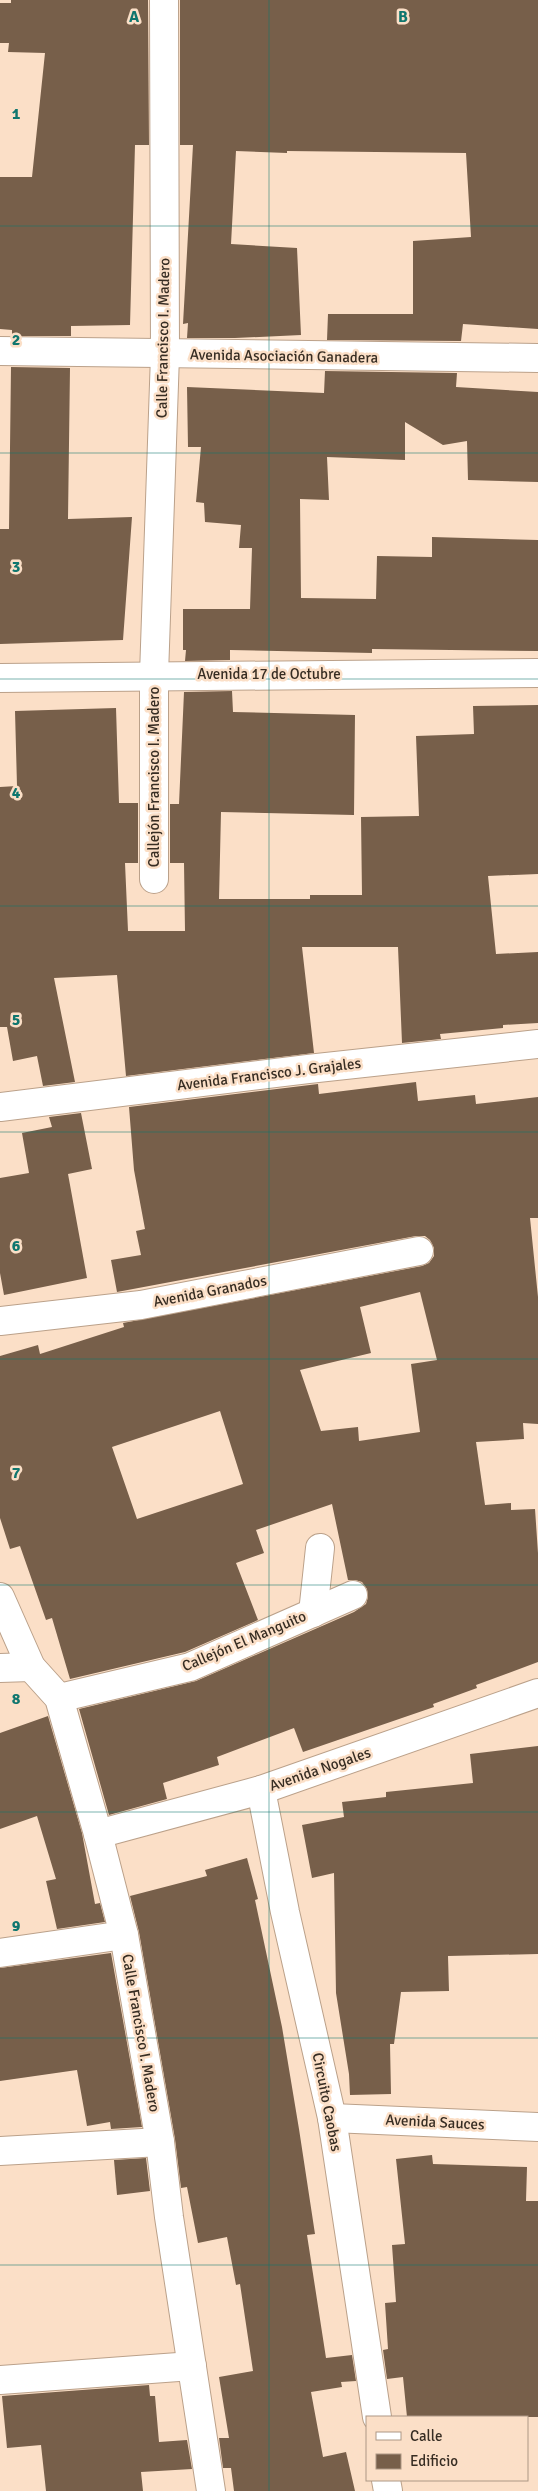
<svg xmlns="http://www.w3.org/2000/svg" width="538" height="2491" viewBox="0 0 538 2491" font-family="Signika,sans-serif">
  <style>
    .building { fill: #775f4a; fill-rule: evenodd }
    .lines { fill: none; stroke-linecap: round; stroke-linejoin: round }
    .street-casing { stroke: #bba18a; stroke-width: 30 }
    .street { stroke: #fff; stroke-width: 28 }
    .grid { fill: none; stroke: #0f766e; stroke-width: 1; stroke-opacity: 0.55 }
    .labels { text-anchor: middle; stroke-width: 5; stroke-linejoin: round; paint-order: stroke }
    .street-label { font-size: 15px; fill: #372d23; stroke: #fbdfc7 }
    .grid-label { font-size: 16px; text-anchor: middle; font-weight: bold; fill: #0f766e; stroke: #fbdfc7; stroke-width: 5; stroke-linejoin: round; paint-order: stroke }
  </style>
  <rect width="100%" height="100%" fill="#fbdfc7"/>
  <g class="building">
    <path d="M11,0H148L149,145H135L130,325L71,326V336H12V330L0,329V177H32L45,53L8,52L9,43H0V3H11Z"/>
    <path d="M180,0H538V329L463,324L461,341L327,340L328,314H413V241L471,237L466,153L287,151V153L236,151L231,244L297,248L301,335L235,338H187L188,323L183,324L193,145H180Z"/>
    <path d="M11,367L70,368L68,519L132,517L123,640L0,644V529H9Z"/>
    <path d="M325,371L457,373L456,387L538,392V482L468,480L467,441L443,445L405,422V460L327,457L329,500L300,499L301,598L376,599L377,556L432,557V537L538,540V651L372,649V653L230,650V660L185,661L186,650H183V609H250L252,548H239L241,525L205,522L204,503L196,502L201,447H188L187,387L324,393Z"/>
    <path d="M232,691L233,712L355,715L354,815L221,812L219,899H310V895H362L361,817L419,816L416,736L474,734L473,706L538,705V874L488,876L496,954L538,952V1023L503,1025V1028L440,1034L441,1039L402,1043L398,947H302L314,1053L126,1076L117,975L54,978L75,1082L43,1086L37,1056L13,1061L7,1027H0V787L17,786L15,711L116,708L119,803H138V863H125L128,931H185L184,863H170V804H179L184,692Z"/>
    <path d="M416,1082L418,1101L475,1095L476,1104L538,1097V1218H530L538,1297V1424L523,1423L524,1439L476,1442L485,1505L511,1503V1510L535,1509L538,1553V1662L476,1685L477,1688L433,1704L434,1707L303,1752L294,1728L217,1757L219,1765L163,1783L167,1799L109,1815L79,1709L196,1681L354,1612L366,1604L368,1597L367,1589L362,1582L355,1580H348L332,1504L256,1530L264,1553L236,1563L258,1620L185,1652L70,1679L52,1618L46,1620L20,1546L10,1549L0,1518V1356L38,1345L40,1354L124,1327L123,1323L422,1266L429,1263L434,1256V1248L430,1240L425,1236H416L117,1292L111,1260L141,1255L136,1231L145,1229L134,1170L129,1107L318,1084L319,1094ZM420,1292L437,1360L411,1364L420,1432L359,1441L358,1427L321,1431L300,1370L371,1353L360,1307ZM220,1411L243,1484L137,1519L112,1447Z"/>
    <path d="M81,1113L92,1169L68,1174L87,1278L4,1295L0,1273V1178L29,1173L22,1133L52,1127L49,1117Z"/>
    <path d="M48,1716L82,1833L95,1904L100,1903L105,1922L57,1929L46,1881L56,1879L37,1816L0,1829V1733Z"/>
    <path d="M538,1746V1954L448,1956L449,1991L401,1992L394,2044H390L391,2094L350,2095L349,2074L336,1993L334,1873L312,1878L302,1825L344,1817L342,1802L386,1797V1792L473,1783L470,1754Z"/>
    <path d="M247,1858L258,1899L255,1900L282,2027L299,2129L315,2234L307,2235L326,2358L352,2355L356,2381L341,2382L342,2387L311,2392L323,2457L346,2452L355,2491H234L231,2468H223L219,2438H229L219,2377L253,2371L240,2284L236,2285L227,2237L198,2243L187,2187L181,2188L175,2139L139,1932L130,1896L207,1876L205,1870Z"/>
    <path d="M111,1953L142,2127L111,2129L110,2122L87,2126L77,2070L0,2081V1968Z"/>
    <path d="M432,2155L433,2164L527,2167L526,2201H538V2417H407L403,2377L387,2379L383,2350L388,2349L385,2303L396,2302L392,2245L405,2244L396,2159Z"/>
    <path d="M146,2158L150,2191L117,2195L114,2160Z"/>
    <path d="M149,2385L150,2396H155L159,2442L187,2440L192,2469L141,2472L143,2491H46L41,2445L7,2448L2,2396Z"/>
  </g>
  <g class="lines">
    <g class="street-casing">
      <g id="street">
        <path d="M0,351L538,358"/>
        <path d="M0,678L538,673"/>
        <path d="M154,879V675L165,355L164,0"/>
        <path d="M0,1107L308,1069L538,1044"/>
        <path d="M0,1321L141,1305L419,1251"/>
        <path d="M0,1597L31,1667L59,1698L98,1834L124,1935L160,2142L169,2217L211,2491"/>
        <path d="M313,1613L320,1548"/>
        <path d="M0,1668L31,1667"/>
        <path d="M59,1698L190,1667L353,1595"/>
        <path d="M261,1790L285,1912L332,2118L377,2417"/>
        <path d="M98,1834L261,1790L538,1693"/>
        <path d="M0,1953L124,1935"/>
        <path d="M332,2118L538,2127"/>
        <path d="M0,2151L160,2142"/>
        <path d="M0,2380L192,2366"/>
        <path d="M386,2480L388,2491"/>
      </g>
    </g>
    <use href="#street" class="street"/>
  </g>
  <path class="grid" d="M269,0V2491M0,226H538M0,453H538M0,679H538M0,906H538M0,1132H538M0,1359H538M0,1585H538M0,1812H538M0,2038H538M0,2265H538"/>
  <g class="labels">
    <g class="street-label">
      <text transform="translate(163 338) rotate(-89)" y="5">Calle Francisco I. Madero</text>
      <text transform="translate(284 356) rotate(1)" y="5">Avenida Asociación Ganadera</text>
      <text x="269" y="679">Avenida 17 de Octubre</text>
      <text transform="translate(154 777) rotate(-90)" y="5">Callejón Francisco I. Madero</text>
      <text transform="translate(269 1074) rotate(-7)" y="5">Avenida Francisco J. Grajales</text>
      <text transform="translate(210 1291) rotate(-11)" y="5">Avenida Granados</text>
      <text transform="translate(244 1641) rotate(-23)" y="5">Callejón El Manguito</text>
      <text transform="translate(320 1769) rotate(-19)" y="5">Avenida Nogales</text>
      <text transform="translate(141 2033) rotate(80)" y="5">Calle Francisco I. Madero</text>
      <text transform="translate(327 2102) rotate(79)" y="5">Circuito Caobas</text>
      <text transform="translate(435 2122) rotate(3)" y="5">Avenida Sauces</text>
    </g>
  </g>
  <g class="grid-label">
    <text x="134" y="22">A</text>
    <text x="403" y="22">B</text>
    <text x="16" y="119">1</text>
    <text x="16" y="345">2</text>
    <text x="16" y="572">3</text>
    <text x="16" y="798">4</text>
    <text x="16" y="1025">5</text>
    <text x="16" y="1251">6</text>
    <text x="16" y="1478">7</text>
    <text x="16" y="1704">8</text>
    <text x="16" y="1931">9</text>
  </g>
  <rect x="366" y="2416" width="162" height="65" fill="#fbdfc7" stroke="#ad9885"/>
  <rect x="376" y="2432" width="25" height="8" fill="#ffffff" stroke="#ad9885"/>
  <text x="410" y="2441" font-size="15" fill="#372d23">Calle</text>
  <rect x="376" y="2454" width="25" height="15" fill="#775f4a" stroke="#ad9885"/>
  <text x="410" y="2466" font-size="15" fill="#372d23">Edificio</text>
</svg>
